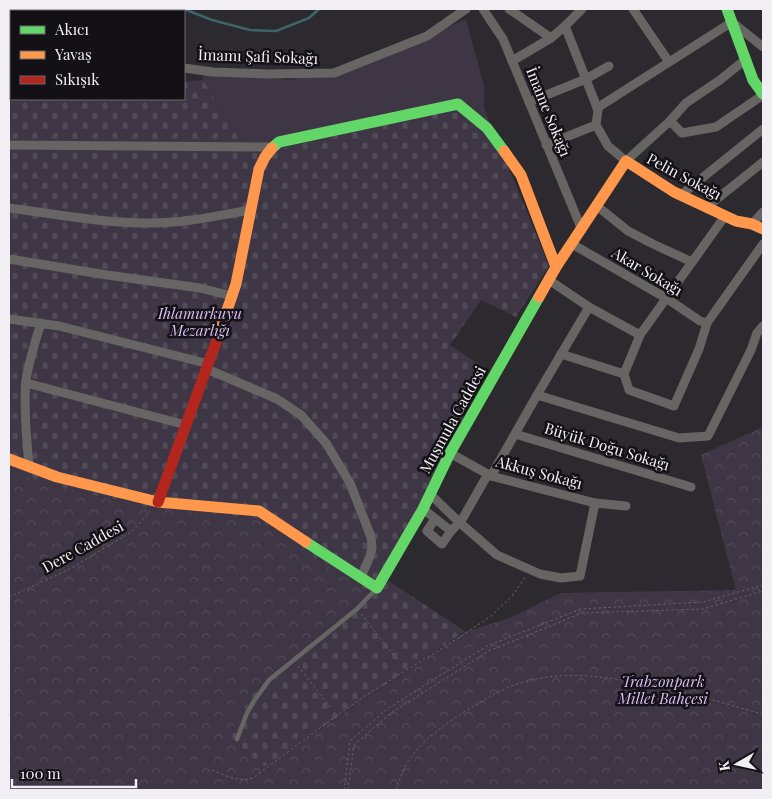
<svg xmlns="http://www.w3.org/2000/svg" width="772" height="799" viewBox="0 0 772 799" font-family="'Playfair Display',serif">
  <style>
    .green { fill: #3e3645 }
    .forest { fill: url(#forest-crowns) }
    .cemetery { fill: url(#cemetery-stones) }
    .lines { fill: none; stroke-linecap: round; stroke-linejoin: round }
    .stream { stroke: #3d6569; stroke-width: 2.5 }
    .path { stroke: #666465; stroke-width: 1; stroke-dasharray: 2.5 2.5; stroke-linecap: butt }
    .lane { stroke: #666564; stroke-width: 4.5 }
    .street { stroke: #666564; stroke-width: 9 }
    .fast { stroke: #63d668; stroke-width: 11 }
    .slow { stroke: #ff974d; stroke-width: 11 }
    .jam { stroke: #b3261e; stroke-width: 11 }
    .labels { text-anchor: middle; stroke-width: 5; stroke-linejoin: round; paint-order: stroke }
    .street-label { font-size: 15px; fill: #f1eef4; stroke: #131115 }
    .park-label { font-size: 15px; font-style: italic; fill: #d9bdf3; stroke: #131115 }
  </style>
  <defs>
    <pattern id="forest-crowns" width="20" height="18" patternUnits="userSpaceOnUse" patternTransform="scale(1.25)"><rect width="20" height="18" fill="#3e3645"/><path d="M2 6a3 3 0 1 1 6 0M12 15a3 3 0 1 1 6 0" fill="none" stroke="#514a57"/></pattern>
    <pattern id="cemetery-stones" width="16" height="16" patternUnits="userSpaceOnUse" patternTransform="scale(1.25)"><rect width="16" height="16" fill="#3e3645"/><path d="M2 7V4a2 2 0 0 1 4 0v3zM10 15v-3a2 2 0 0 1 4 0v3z" fill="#514a57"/></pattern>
  </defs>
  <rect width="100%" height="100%" fill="#2c2a2e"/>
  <path class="green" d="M466,19L484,86V108L445,111L279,149L266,138L239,139L203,80V72L291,80L389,54Z"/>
  <path class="forest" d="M763,427V790H9V467L42,482L137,506L257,518L369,593L255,690L227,737L264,767L465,632L507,619L561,593L736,590L701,455Z"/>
  <path class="cemetery" d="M203,80L239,139L266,138L279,149L445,111L484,108L549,266L516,317L481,300L450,345L486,369L387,580L465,631L264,767L227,737L255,690L369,593L257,518L137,506L42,482L9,467V94H11V99H184V82Z"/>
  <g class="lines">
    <path class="stream" d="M184,9L212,20L250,30L276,31L309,18L319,9"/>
    <g class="path">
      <path d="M9,597L68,570L133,531L150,511"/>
      <path d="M361,614L398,661"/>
      <path d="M298,666L330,707"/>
      <path d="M212,770C225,775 238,783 253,778L328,722L365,696L463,635L491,616L513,595L526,576"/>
      <path d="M344,790L350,741L387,709L487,646L581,609L703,602L763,585"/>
      <path d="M348,790L354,745L391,713L489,651L582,613L703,609L763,591"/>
      <path d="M396,790C400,780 403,768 410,759C422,740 446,724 464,712C481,702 496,692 514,685C554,671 594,675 634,682C659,687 684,692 708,699C727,703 745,710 763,714"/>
    </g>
    <path class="lane" d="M237,739L247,713L254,701L269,680L357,609L376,589"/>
    <g class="street">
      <path d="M483,9L503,39L582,230"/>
      <path d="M509,9L551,38L565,26L598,110L596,125L608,146L626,161L670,121L686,103L720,80L746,59"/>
      <path d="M633,9L669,62"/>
      <path d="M565,26L582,9"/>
      <path d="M9,30H11"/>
      <path d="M512,61L551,38"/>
      <path d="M184,68L213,72L268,74L334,73L427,36L466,9"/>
      <path d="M529,102L586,79L609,66"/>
      <path d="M597,108L732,22L763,47"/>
      <path d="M670,121L682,133L716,127L763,95"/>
      <path d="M9,145L270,147"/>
      <path d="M546,145L596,125"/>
      <path d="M681,195L763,129"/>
      <path d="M597,206L628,231L653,244L692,262"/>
      <path d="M707,207L763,162"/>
      <path d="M9,208C56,214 106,224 153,223C186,223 219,215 251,210"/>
      <path d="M725,216L640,335L589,307L537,395L679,438L708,436L751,350L757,333L763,326"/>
      <path d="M752,224L763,212"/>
      <path d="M572,244L666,298L700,321L707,323"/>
      <path d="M9,259L107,275L200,288L232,296"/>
      <path d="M549,280L589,307"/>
      <path d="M9,319L59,326L209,364"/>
      <path d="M561,354L624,374L629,390L674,406L699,349L707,323L763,244"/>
      <path d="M207,369L277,399L301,415L326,443L350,483L371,537L372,548L370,556L361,577"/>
      <path d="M624,374L640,335"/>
      <path d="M26,383L186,425"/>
      <path d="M515,434L691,487"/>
      <path d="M450,453L491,476L595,503L626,506"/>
      <path d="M29,467C27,440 23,407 26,380C29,361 35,342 41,323"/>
      <path d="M491,476L537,395"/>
      <path d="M430,494L459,522L497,555L540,574L561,578L580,576L595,503"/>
      <path d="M423,509L451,531L455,527"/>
      <path d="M435,519L427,531L442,544L451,531"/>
      <path d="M460,523L488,474"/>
    </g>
    <g class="fast">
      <path d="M727,9L753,80L763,94"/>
      <path d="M272,148L279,142L458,104L487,128L504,151"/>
      <path d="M306,542L377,588L423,509L450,453L539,297"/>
    </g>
    <g class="slow">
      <path d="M504,151L521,175L556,267"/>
      <path d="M539,297L556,267L626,161L674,192L736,221L752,224L763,229"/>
      <path d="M219,334L236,284L259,169L265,157L272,148"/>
      <path d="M9,459L57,477L158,502L259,511L306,542"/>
    </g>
    <path class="jam" d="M158,502L219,334"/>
  </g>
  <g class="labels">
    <g class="street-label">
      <text transform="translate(258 57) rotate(2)" y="5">İmamı Şafi Sokağı</text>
      <text transform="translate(548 112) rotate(68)" y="5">İmame Sokağı</text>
      <text transform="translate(684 177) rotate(28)" y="5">Pelin Sokağı</text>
      <text transform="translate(647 272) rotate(31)" y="5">Akar Sokağı</text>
      <text transform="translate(453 420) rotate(-61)" y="5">Muşmula Caddesi</text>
      <text transform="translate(607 447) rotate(17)" y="5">Büyük Doğu Sokağı</text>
      <text transform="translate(539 473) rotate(15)" y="5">Akkuş Sokağı</text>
      <text transform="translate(83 547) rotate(-29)" y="5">Dere Caddesi</text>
    </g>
    <g class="park-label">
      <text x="200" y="319">Ihlamurkuyu<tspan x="200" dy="17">Mezarlığı</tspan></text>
      <text x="663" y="687">Trabzonpark<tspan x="663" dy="17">Millet Bahçesi</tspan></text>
    </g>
  </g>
  <rect width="772" height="799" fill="none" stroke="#f1eef4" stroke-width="20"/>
  <rect x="10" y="10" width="175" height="90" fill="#131115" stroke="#6c696e"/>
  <rect x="20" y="26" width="25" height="8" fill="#63d668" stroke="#6c696e"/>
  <text x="55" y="35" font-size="15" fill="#f1eef4">Akıcı</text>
  <rect x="20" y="51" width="25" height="8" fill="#ff974d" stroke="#6c696e"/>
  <text x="55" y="60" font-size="15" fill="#f1eef4">Yavaş</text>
  <rect x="20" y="76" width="25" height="8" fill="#b3261e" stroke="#6c696e"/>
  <text x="55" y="85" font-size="15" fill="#f1eef4">Sıkışık</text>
  <g transform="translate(737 764) rotate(261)" stroke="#131115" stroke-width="4" paint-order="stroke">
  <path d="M0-4L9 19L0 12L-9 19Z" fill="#f1eef4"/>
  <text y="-8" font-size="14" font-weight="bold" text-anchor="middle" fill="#f1eef4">K</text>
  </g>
  <path d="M12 779v8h124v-8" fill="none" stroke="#f1eef4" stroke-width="2.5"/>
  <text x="20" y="779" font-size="15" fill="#f1eef4" stroke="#131115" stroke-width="4" paint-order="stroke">100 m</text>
</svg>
